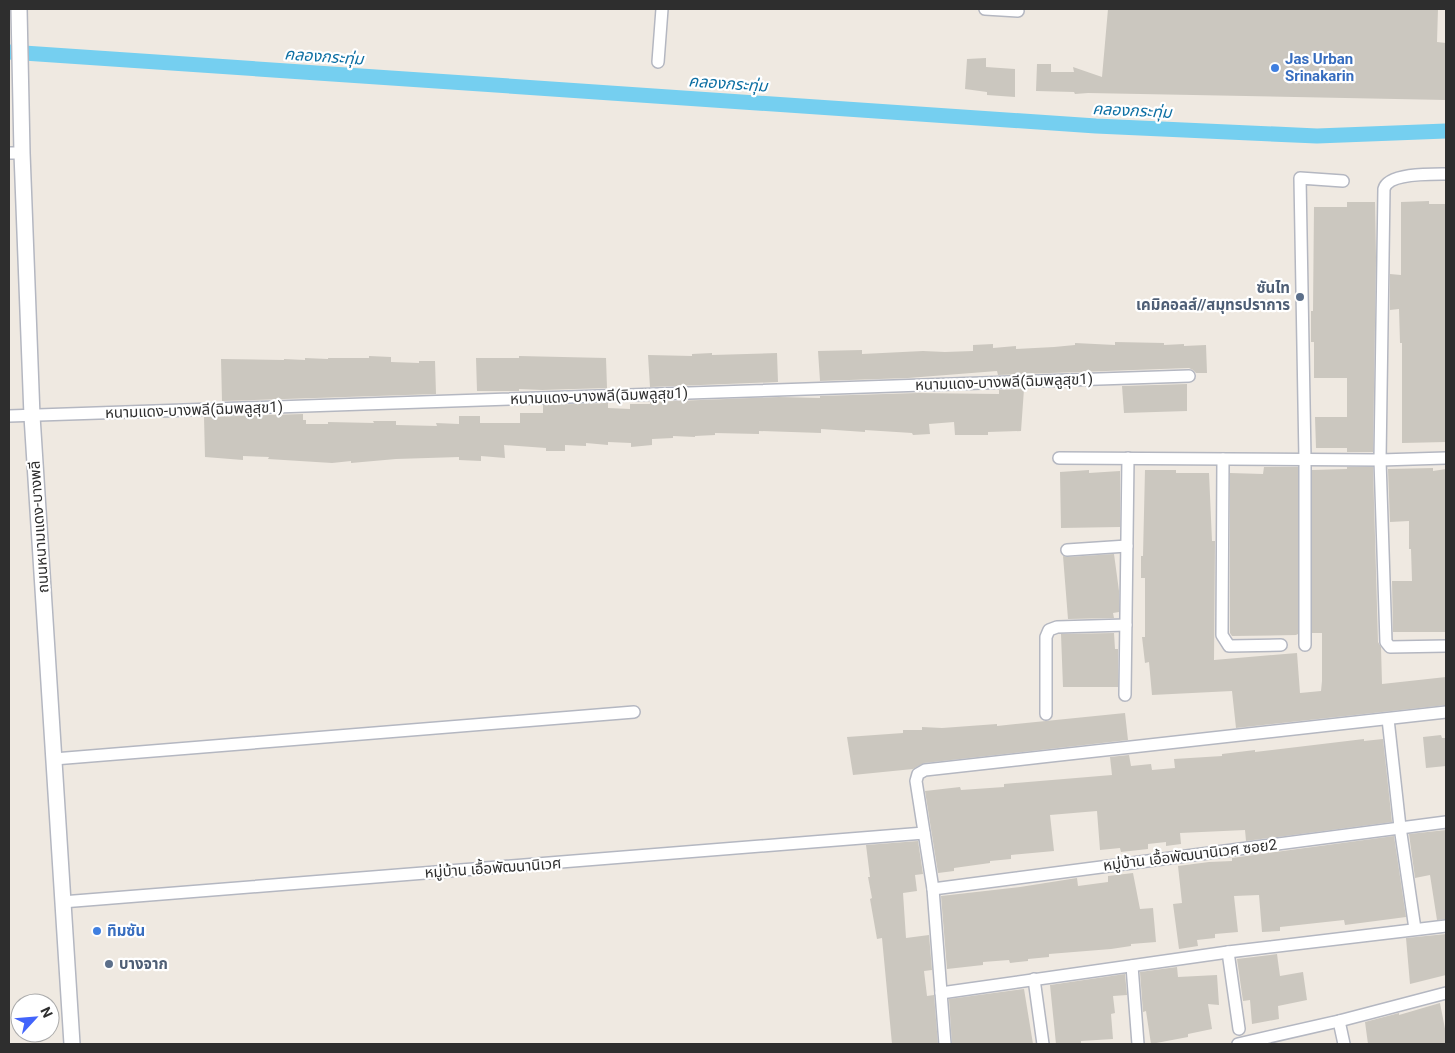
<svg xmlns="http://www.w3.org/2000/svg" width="1455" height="1053" viewBox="0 0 1455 1053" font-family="Roboto,'Noto Sans Thai',sans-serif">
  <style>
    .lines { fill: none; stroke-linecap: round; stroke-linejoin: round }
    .canal { stroke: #75cff0; stroke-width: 15 }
    .building { fill: #cbc7bf }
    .street-casing { stroke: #b4b7c1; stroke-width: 14 }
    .secondary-casing { stroke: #b4b7c1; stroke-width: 18 }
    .street { stroke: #fff; stroke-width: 11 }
    .secondary { stroke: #fff; stroke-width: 15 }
    .shop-dot { fill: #3f7fe0; stroke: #fff; stroke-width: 2 }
    .service-dot { fill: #5c6f8a; stroke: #fff; stroke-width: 2 }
    .labels { text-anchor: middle; stroke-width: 4.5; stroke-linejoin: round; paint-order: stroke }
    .shop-label { font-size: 15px; font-weight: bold; fill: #366cbe; stroke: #fff; text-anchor: start }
    .service-label { font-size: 15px; font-weight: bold; fill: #4e5e75; stroke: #fff; text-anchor: end }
    .street-label { font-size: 15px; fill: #2e2e2e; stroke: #fff }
    .water-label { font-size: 16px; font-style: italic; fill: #0d6fa3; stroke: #fff }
  </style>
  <rect width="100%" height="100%" fill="#efe9e1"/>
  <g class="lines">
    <path class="canal" d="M9,52L1096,126L1317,136L1446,131"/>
  </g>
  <g class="building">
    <path d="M1108,9H1438L1437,42L1446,43V100L1088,93L1075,94L1074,92L1036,91L1037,64H1051V72H1074L1073,67L1102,77Z"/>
    <path d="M986,58V67L1015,69V97L987,95V92L965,89L967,59Z"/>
    <path d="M1429,201V204H1446V442L1402,443V343H1400L1399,309L1390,310V274L1401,275V202Z"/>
    <path d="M1347,202H1375L1376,257L1373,452H1347V448H1316L1315,417H1347V378H1314V342H1311V311H1313L1314,207H1347Z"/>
    <path d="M1115,342L1164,343V345L1184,344V346L1206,345L1207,373H1196L1193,370L1189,368L998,375L997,371L908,378L820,381L818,351L862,350V354L923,351L945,352L973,351V345L993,344V348L1016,346V349L1054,347L1075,345V343L1115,345Z"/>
    <path d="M712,353V355L777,353L778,382L650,387L648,355L692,356V354Z"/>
    <path d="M369,356L391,357V362L419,363V361H435L436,394L222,401L221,359L284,360V359L305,360V358L328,359V358H369Z"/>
    <path d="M519,356L606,358L607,388L542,390L519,389V391H477L476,358H519Z"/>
    <path d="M1187,384V411L1124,413L1122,386Z"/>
    <path d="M1024,389L1021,431L988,432V435H955L954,422L929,424L930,434L913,435L912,433L865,430V432L821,429V433L759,431V434L715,433V435L695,436V437L673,436V438L652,439V445L631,447V443L608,442V445L586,443V446L565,445V451H546V448L504,445L505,458L481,456V461L459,460V457L396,459L351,463V461L332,463L268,459L269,457L243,456V460L205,457L204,417L303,414V420H306V424H328V422L374,423L373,421H396V425L437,426L436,423L459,424V416H480V423H520V413H543V405L608,403V408L630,409V404H650V402L779,397L820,398V396L918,393L999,394V390Z"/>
    <path d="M1264,467H1298V634L1296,635L1232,636L1230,633V473L1263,474Z"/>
    <path d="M1347,467H1373L1378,642L1381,647L1382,684L1446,677V705L1236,728L1232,691L1152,695L1149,662L1145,663L1142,637H1145V578H1141V556H1143L1145,470H1176V473H1209L1212,541H1215L1214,660L1297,653L1300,693L1321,691L1322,681V633H1312V470L1347,469Z"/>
    <path d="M1433,468V471L1446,469V632H1393L1392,581H1412L1411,549H1409V521L1390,522L1388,469Z"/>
    <path d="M1089,470V473L1120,471V527L1061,528L1060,472Z"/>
    <path d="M1114,554L1119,591V612L1113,613L1114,618L1068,619L1063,556L1068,557Z"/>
    <path d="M1114,633L1115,649H1118V687H1063L1061,634Z"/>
    <path d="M1125,713L1128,740L924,763L913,769L853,775L847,737L903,733V730H922V727L942,728L997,724V726Z"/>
    <path d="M1441,735L1442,738H1446V766L1426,768L1423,737Z"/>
    <path d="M1364,739V741L1383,739L1392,822L1246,841L1245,830L1180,833L1181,844L1166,846V842L1148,844V849L1121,852L1120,848L1100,850L1097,811L1050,815L1054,851L1011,855V859L990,861V863L954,868V871L938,873L925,791L960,787L961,790L1004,787V784L1112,775L1110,757L1129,755L1131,766L1151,764L1152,770L1175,768L1174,759L1222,756V754L1255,750V752Z"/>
    <path d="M1446,830V919L1437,920L1430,875L1415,878L1409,834Z"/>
    <path d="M1394,836L1406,917L1345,925L1344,920L1280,927V931L1262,932L1259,895L1234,896L1238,932L1215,934V938L1197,940L1198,946L1179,949L1173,904L1182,903L1178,866L1209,862L1232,861V858Z"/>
    <path d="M918,841L923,874L915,875L917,891L903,893L906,938L929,935L932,970L924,971L927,996L934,995L938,1044H892L882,938L877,939L870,899L872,898L868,877H870L866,845Z"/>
    <path d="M1133,873L1140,909L1153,908L1156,942L1131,944V946L1111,949L1049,954V957L1028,959V961L1010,963L1009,960L983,962V965L947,969L941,896L1020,887L1077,878L1078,886L1108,882V876Z"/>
    <path d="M1446,934V975L1410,984L1406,938Z"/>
    <path d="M1277,954L1280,976L1303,972L1307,1000L1278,1006L1279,1019L1252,1024L1250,1000L1243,1001L1237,959Z"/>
    <path d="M1177,967L1178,977L1217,975L1219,1005L1208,1004L1212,1029L1188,1034V1037L1151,1044L1146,1011L1143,1012L1140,972Z"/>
    <path d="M1125,974L1127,995L1113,996L1115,1013L1111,1014L1113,1039L1081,1041V1044H1056L1050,985Z"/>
    <path d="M1024,989L1033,1044H952L949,999Z"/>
    <path d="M1440,1003L1446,1034V1044H1368L1365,1022L1399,1013V1015Z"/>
  </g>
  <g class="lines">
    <g class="street-casing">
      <g id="street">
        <path d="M985,9L1018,11"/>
        <path d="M658,62L662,9"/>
        <path d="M9,153H22"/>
        <path d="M1446,174C1432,174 1388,173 1384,189L1380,460L1386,642L1390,647L1446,646"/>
        <path d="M9,416L1189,376"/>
        <path d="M1059,458L1380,460L1446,458"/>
        <path d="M1223,459L1222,635L1229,646L1281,645"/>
        <path d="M1067,550L1127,546"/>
        <path d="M1305,645V459L1300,178L1343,181"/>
        <path d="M1125,695L1128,458"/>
        <path d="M1046,714V637L1049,630L1057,627L1126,625"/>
        <path d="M1388,719L1400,827L1415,929"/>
        <path d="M54,759L634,712"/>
        <path d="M933,889L1446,822"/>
        <path d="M62,902L924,833"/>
        <path d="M1228,952L1239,1029"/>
        <path d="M1132,966L1138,1044"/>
        <path d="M1034,979L1043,1044"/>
        <path d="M941,993L1228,952L1446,926"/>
        <path d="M1339,1021L1344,1044"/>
        <path d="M945,1044L933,889L916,781L918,774L925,770L1446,712"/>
        <path d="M1238,1044L1339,1021L1446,993"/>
      </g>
    </g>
    <g class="secondary-casing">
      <path id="secondary" d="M19,9L22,153L32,416L72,1044"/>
    </g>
    <use href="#street" class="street"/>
    <use href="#secondary" class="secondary"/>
  </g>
  <g class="shop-dot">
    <circle cx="1275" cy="68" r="5"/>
    <circle cx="97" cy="931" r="5"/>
  </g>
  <g class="service-dot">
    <circle cx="1300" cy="297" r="5"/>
    <circle cx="109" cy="964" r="5"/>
  </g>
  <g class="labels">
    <g class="shop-label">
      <text x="1285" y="64">Jas Urban<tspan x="1285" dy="17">Srinakarin</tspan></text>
      <text x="107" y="936">ทิมซัน</text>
    </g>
    <g class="service-label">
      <text x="1290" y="293">ซันไท<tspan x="1290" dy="17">เคมิคอลส์//สมุทรปราการ</tspan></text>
      <text x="119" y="969" text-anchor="start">บางจาก</text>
    </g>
    <g class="street-label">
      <text transform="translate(1004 382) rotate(-2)" y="5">หนามแดง-บางพลี(ฉิมพลูสุข1)</text>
      <text transform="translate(599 396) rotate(-2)" y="5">หนามแดง-บางพลี(ฉิมพลูสุข1)</text>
      <text transform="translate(194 410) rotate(-2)" y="5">หนามแดง-บางพลี(ฉิมพลูสุข1)</text>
      <text transform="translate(39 527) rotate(-94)" y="5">ถนนหนามแดง-บางพลี</text>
      <text transform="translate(1190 855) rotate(-7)" y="5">หมู่บ้าน เอื้อพัฒนานิเวศ ซอย2</text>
      <text transform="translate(493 868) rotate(-4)" y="5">หมู่บ้าน เอื้อพัฒนานิเวศ</text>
    </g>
    <g class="water-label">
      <text transform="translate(324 56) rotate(4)" y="6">คลองกระทุ่ม</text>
      <text transform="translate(728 83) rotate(4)" y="6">คลองกระทุ่ม</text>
      <text transform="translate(1132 110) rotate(3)" y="6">คลองกระทุ่ม</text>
    </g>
  </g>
  <rect width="1455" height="1053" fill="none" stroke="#2e2e2e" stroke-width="20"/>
  <g transform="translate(35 1018) rotate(64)"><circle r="24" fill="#ffffff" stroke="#ababab"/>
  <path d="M0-4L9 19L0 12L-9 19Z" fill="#4264fb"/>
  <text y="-8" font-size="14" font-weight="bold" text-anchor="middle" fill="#2e2e2e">N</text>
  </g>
</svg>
